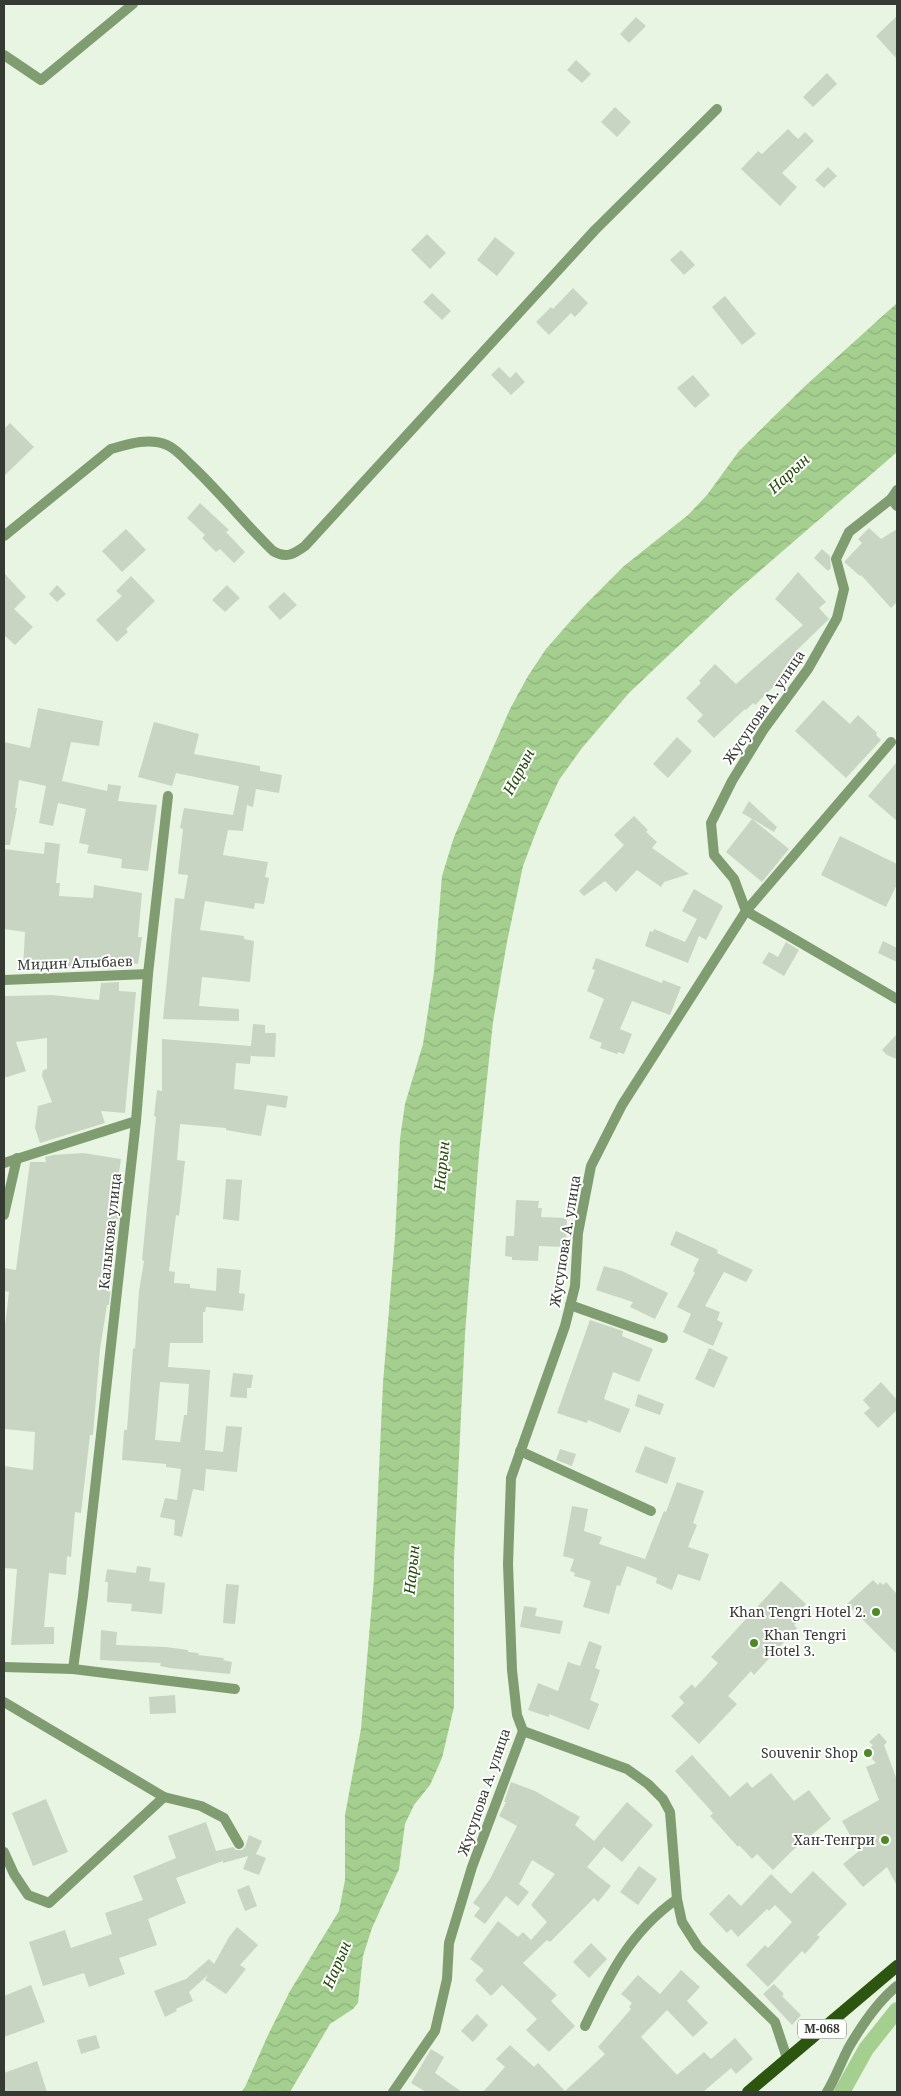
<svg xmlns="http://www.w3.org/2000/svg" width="901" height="2096" viewBox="0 0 901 2096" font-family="'Noto Serif',serif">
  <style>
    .water { fill: url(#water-waves) }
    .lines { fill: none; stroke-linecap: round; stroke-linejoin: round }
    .canal { stroke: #a4cf8f; stroke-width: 16 }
    .building { fill: #c9d5c3; fill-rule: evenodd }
    .street { stroke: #809d72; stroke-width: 10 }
    .primary { stroke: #2c5510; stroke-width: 12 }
    .poi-dot { fill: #4e8928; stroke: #fff; stroke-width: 2 }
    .labels { text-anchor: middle; stroke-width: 4; stroke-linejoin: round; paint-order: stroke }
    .shield { fill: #fff; stroke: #727570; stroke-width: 1 }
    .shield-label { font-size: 12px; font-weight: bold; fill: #353a33 }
    .street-label { font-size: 14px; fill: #353a33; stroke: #fff }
    .poi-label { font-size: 14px; fill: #353a33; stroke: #fff; text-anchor: end }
    .water-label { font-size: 15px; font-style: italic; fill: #254c0a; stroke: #fff }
  </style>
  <defs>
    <pattern id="water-waves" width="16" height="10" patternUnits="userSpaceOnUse" patternTransform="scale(1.25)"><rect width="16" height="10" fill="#a4cf8f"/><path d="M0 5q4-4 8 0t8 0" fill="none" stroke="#8eb27c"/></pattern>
  </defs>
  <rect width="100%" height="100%" fill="#e8f5e2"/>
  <path class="water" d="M897,303V452L731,596L629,693L582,748L559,780L539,824L523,866L507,942L493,1022L479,1154L465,1334L454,1558V1707L442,1758L430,1785L414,1805L405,1824L399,1869L372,1928L363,1956L358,2003L353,2009L330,2024L290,2092H241L245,2087L268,2035L290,1991L339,1911L345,1880V1815L361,1729L374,1578L383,1383L395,1237L400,1139L405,1104L423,1044L434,972L442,876L454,837L510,709L528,676L546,649L582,608L624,566L688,515L707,495L739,451L804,387Z"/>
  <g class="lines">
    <path class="canal" d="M842,2092L866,2049L897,2010"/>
  </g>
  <g class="building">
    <path d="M897,16V59L876,36Z"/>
    <path d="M636,17L646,26L629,43L620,34Z"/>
    <path d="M576,60L591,74L582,83L567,70Z"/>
    <path d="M827,73L837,84L813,107L803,97Z"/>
    <path d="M615,107L631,122L617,137L601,122Z"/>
    <path d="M788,129L798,139L805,132L814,141L782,173L797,187L780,206L741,169L758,151L762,154Z"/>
    <path d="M828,167L837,176L824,188L815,180Z"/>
    <path d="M427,234L446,253L430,269L411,250Z"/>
    <path d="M495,237L515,253L497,276L477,260Z"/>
    <path d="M681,250L695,265L684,275L670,260Z"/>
    <path d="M573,288L588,303L575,317L571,313L549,335L536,322L551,307L553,309Z"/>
    <path d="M432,293L451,311L442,320L423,302Z"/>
    <path d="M725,296L756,334L742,345L712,307Z"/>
    <path d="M499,367L510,378L516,372L525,382L511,395L491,375Z"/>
    <path d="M693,375L710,395L695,408L677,388Z"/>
    <path d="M10,423L34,447L4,476V429Z"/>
    <path d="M200,503L229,530L226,532L245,552L234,563L220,549L216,552L202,538L205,535L187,518Z"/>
    <path d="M869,528L881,539L897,529V602L891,608L861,575L860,576L844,562L862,543L858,539Z"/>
    <path d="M126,529L146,550L122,572L102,551Z"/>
    <path d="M822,549L830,556L831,568L828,571L814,558Z"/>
    <path d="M798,572L826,602L819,608L829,619L796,651L804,660L779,684L778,682L755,705L753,703L746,710L745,709L714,738L697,721L703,715L686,698L701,683L699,681L715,664L736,684L803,625L775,599Z"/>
    <path d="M4,573L26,597L14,609L33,627L15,645L4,635Z"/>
    <path d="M131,576L155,601L126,629L128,632L117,642L96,620L122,596L116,591Z"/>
    <path d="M57,585L66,594L57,602L49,594Z"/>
    <path d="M227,585L240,598L225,612L212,600Z"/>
    <path d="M284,592L297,605L280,620L268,607Z"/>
    <path d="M823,700L850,724L858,715L877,733L876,735L881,740L846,778L795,731Z"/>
    <path d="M38,708L103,721L99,746L71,742L62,781L107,791L108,784L121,786L118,801L157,805L148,871L121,868L122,859L87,853L89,845L79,843L86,809L58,803L53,826L39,823L46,786L19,780L15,808H17L10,845H4V742L30,748Z"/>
    <path d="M154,722L199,734L194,754L260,766V771L282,775L279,793L256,789L253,807L247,805L243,831L228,830L223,855L268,862L265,877L269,878L264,904L255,903L254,909L205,901L200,930L244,936V939L254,941L250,982L202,977L199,1006L239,1009V1021L163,1019L175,898L184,899L188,875L178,874L183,829L180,828L184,808L233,815L239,786L176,773L172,786L138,777Z"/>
    <path d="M677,737L692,751L668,778L653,764Z"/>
    <path d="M897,762V821L868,796Z"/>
    <path d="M749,801L777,827L774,832L742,813Z"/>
    <path d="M634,816L648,830L646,832L657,842L652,848L689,874L664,882L661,887L637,870L616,892L605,881L584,896L579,891L624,845L614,835Z"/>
    <path d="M752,819L789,849L762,882L726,852Z"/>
    <path d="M840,836L897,864V884L886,907L821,875Z"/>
    <path d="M45,842L60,844L56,883H60L59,896L93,898L94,885L142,893L138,937H142L138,964L119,962V968L100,969L23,968L25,932L4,929V849L44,854Z"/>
    <path d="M694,889L723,906L706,940L699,936L688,963L645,946L650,931L653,932L654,929L685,942L697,919L682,911Z"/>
    <path d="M883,941L897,948V962L878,953Z"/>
    <path d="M786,942L799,950L784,976L762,963L769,952L778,957Z"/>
    <path d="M596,958L662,983L663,980L681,987L670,1015L632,1001L620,1029L632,1034L624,1054L618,1052L617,1054L600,1048L602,1043L589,1038L604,999L587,991L595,970L592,969Z"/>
    <path d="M119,982V991L136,992L125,1113L101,1111L105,1123L40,1143L35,1128L38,1106L52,1102L42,1076L43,1070L47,1069V1038L16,1042L26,1071L4,1078V996L52,995L99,1000L101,983Z"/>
    <path d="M253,1024L265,1025V1033H276L275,1057L251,1056V1053L250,1064L236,1063L234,1089L288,1096L286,1108L267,1105L261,1136L226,1130V1128L180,1124L177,1160L185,1161L179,1216L176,1215L169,1271L175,1272L174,1283L190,1284V1288L216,1291L217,1268L241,1270L239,1293L245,1294L243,1311L206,1307L205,1312H203V1343H170L168,1367L210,1370L205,1450L223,1452L226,1426L242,1427L237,1472L206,1469L204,1491L193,1489L182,1537L174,1535L175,1520L160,1517L165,1498L177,1500L181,1469L166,1467V1464L122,1460L124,1430H127L133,1348L135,1349L139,1291L144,1261L142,1260L156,1117L154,1116L157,1090L162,1091V1039L251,1046ZM160,1382L189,1384L187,1415H184L180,1442L155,1440Z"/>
    <path d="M897,1034V1059L887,1055L882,1050Z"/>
    <path d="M83,1153L121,1159L113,1212L119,1213L109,1305H107L100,1349L93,1435H90L81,1513L75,1512L71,1557L67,1556L66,1575L49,1573L44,1627H54V1644L11,1645L17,1569L4,1568V1466L33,1470L35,1432L4,1429V1334L9,1292L4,1291V1268L16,1270L30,1162H46L45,1157L53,1155Z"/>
    <path d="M226,1179L242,1180L239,1221L223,1219Z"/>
    <path d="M516,1200L539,1201L538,1208H542L541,1217L567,1218L566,1247L539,1246L538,1261L512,1260V1257L505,1256L506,1236H514Z"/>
    <path d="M676,1231L718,1250L717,1253L753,1270L746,1282L724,1272L705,1306L720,1312L717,1320L723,1323L713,1346L683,1332L691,1314L677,1307L695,1273L693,1271L699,1259L670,1245Z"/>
    <path d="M604,1266L622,1271L668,1293L655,1319L630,1307L633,1302L596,1290Z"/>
    <path d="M590,1320L623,1331L622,1336L653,1349L639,1382L613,1372L604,1399L630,1409L620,1433L588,1420L587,1423L557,1413Z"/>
    <path d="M709,1348L728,1357L714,1388L695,1379Z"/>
    <path d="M233,1373L253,1375L251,1388H247V1398L230,1397Z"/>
    <path d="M881,1382L897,1400V1410L878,1428L864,1413L870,1408L863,1400Z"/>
    <path d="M638,1394L664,1404L660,1415L635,1406Z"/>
    <path d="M645,1446L676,1458L667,1484L635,1472Z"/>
    <path d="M560,1449L576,1454L572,1466L556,1460Z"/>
    <path d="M677,1482L704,1491L693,1523L697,1525L688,1547L709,1554L700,1581L678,1574L672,1590L656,1583L657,1578L627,1566L620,1586L617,1585L609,1614L583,1607L591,1581L574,1576L575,1573L570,1571L574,1559L563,1556L572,1506L588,1509L584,1531L602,1537L599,1544L645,1559L664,1511L666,1512Z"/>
    <path d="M137,1566L151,1568L149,1581L165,1583L162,1614L131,1611L132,1604L107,1602L108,1582H105L107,1569L136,1573Z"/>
    <path d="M873,1580L878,1585L880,1582L883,1585L886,1582L897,1594V1654L847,1604Z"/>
    <path d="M781,1581L806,1604L803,1607L808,1611L794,1625L797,1628L754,1675L751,1671L728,1696L737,1704L699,1744L671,1716L684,1703L679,1697L692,1684L695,1688L718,1663L711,1657Z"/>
    <path d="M226,1584L239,1585L235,1624L223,1623Z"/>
    <path d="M524,1606L537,1608L535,1616L563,1621L560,1634L520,1627Z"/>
    <path d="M101,1630L117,1632L116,1645L166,1647L188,1650V1652L199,1653L198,1655L224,1658L223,1660L232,1662L230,1674L170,1668L160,1666L161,1663L100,1660Z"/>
    <path d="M589,1641L602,1646L595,1668L600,1670L590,1700L599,1704L589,1730L549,1714V1717L528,1710L538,1683L558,1691L568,1662L580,1666Z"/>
    <path d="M175,1695L176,1713L150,1714L149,1697Z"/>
    <path d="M879,1733L887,1742L884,1745L897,1780V1886L887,1867L863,1887L843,1864L859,1851L842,1821L879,1800L866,1767L876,1763L866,1752L873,1745L869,1742Z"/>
    <path d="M692,1755L730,1797L747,1782L752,1788L771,1773L794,1801L809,1790L831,1819L793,1850L773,1870L757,1854L752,1859L739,1845L738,1847L710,1816L713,1813L675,1771Z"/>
    <path d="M511,1782L535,1791L580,1817L575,1825L594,1841L627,1802L653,1825L622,1862L604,1847L587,1867L611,1886L598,1902L594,1898L550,1942L547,1940L523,1963L557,1995L551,2001L575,2026L549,2052L526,2030L537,2019L502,1985L491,1996L475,1980L484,1970L470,1959L498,1921L518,1937L523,1932L531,1940L547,1922L531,1905L555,1874L532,1860L519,1884L529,1892L518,1906L506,1896L485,1924L474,1916L480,1908L473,1903L490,1879L517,1826L499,1816L506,1802H504Z"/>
    <path d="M46,1799L68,1852L33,1866L12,1813Z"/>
    <path d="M206,1822L216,1851L233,1847L236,1850H242L245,1847L249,1835L262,1841L256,1854L266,1858L259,1875L243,1869L248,1856L223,1863V1861L176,1878L186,1903L148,1919L157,1945L119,1958L125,1974L89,1987L84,1973L43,1986L29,1942L65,1930L71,1948L112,1934L105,1913L143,1900L133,1876L176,1858L168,1836Z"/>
    <path d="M639,1866L657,1879L638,1905L620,1892Z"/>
    <path d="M813,1871L847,1904L817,1935L820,1937L805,1954L802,1951L768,1987L746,1965L765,1945L768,1948L792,1922L775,1905L769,1911L767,1909L738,1937L731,1929L727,1933L709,1914L729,1894L741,1906L771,1874L791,1894Z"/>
    <path d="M249,1885L257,1906L245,1911L237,1890Z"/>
    <path d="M237,1927L258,1945L240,1965L246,1969L226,1994L205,1980L208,1975L189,1992L193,2001L176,2009L177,2011L165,2017L154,1991L186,1979L209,1959L214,1964L229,1937Z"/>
    <path d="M591,1943L607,1959L589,1978L573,1962Z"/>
    <path d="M681,1970L700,1987L687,2001L708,2023L693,2037L667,2010L641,2037L677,2075L704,2052L711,2059L735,2038L753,2059L736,2074L731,2068L703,2092H483L505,2067L496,2059L510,2045L534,2067L538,2063L565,2091L605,2054L598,2047L631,2009L629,2007L632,2003L621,1994L638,1975L660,1994Z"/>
    <path d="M774,1984L784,1994L782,1996L801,2015L792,2025L763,1994Z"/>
    <path d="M31,1985L45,2022L4,2037V1996Z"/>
    <path d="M477,2014L488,2025L473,2042L461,2031Z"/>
    <path d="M96,2035L100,2048L81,2054L77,2040Z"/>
    <path d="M431,2049L444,2057L435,2073L462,2092H426L411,2083Z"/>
    <path d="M37,2061L47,2092H4V2073Z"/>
  </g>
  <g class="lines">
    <g class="street">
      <path d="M4,55L41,80L133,4"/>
      <path d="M891,499L897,490"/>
      <path d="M4,536L111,449C128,444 150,437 167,445C176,449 184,458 191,465C220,492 244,523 273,551C286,559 294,554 305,546L595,230L717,109"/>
      <path d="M891,742L746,911L897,999"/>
      <path d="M4,980L148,974"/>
      <path d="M4,1163L136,1121"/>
      <path d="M4,1215L17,1158"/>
      <path d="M570,1305L663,1338"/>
      <path d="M520,1451L651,1511"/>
      <path d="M4,1667L73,1669L235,1689"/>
      <path d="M73,1669L83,1596L136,1121L148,974L168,796"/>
      <path d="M4,1702L164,1797L201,1806L224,1818L239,1844"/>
      <path d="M523,1731L627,1769L648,1784L663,1799L670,1812L677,1899L682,1922L698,1947L775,2022L787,2058"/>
      <path d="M4,1852L14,1874L28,1895L49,1903L164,1797"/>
      <path d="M585,2026C609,1975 630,1932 677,1899"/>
      <path d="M393,2092L435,2031L447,1979L449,1943L472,1867L523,1731L517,1715L512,1670L508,1564L511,1478L565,1326L575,1286L578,1233L591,1166L622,1105L746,911L734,879L714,855L711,823L732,781L764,729L808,669L837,618L844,589L836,559L849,532L891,499L897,506"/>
      <path d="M827,2092C836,2077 841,2062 849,2047C862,2025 878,2001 897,1986"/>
    </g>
    <path class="primary" d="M748,2092L897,1966"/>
  </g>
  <g class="poi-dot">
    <circle cx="876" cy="1612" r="5"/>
    <circle cx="754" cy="1643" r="5"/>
    <circle cx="868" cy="1753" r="5"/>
    <circle cx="885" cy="1840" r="5"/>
  </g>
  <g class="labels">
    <rect class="shield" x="798" y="2019.5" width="48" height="19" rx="4"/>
    <g class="shield-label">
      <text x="822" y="2033">М-068</text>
    </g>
    <g class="street-label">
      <text transform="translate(764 707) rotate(-56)" y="5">Жусупова А. улица</text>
      <text transform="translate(75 963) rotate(-2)" y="5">Мидин Алыбаев</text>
      <text transform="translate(110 1231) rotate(-84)" y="5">Калыкова улица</text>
      <text transform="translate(565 1241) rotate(-81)" y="5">Жусупова А. улица</text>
      <text transform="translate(484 1792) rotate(-71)" y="5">Жусупова А. улица</text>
    </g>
    <g class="poi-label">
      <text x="866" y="1617">Khan Tengri Hotel 2.</text>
      <text x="764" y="1640" text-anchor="start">Khan Tengri<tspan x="764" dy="16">Hotel 3.</tspan></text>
      <text x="858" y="1758">Souvenir Shop</text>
      <text x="875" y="1845">Хан-Тенгри</text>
    </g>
    <g class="water-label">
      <text transform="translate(789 474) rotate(-43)" y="5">Нарын</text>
      <text transform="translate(519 772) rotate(-62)" y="5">Нарын</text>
      <text transform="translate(442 1166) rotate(-84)" y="5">Нарын</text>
      <text transform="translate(412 1570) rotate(-84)" y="5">Нарын</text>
      <text transform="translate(337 1965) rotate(-67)" y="5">Нарын</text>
    </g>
  </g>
  <rect width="901" height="2096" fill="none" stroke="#353a33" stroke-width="10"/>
</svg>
